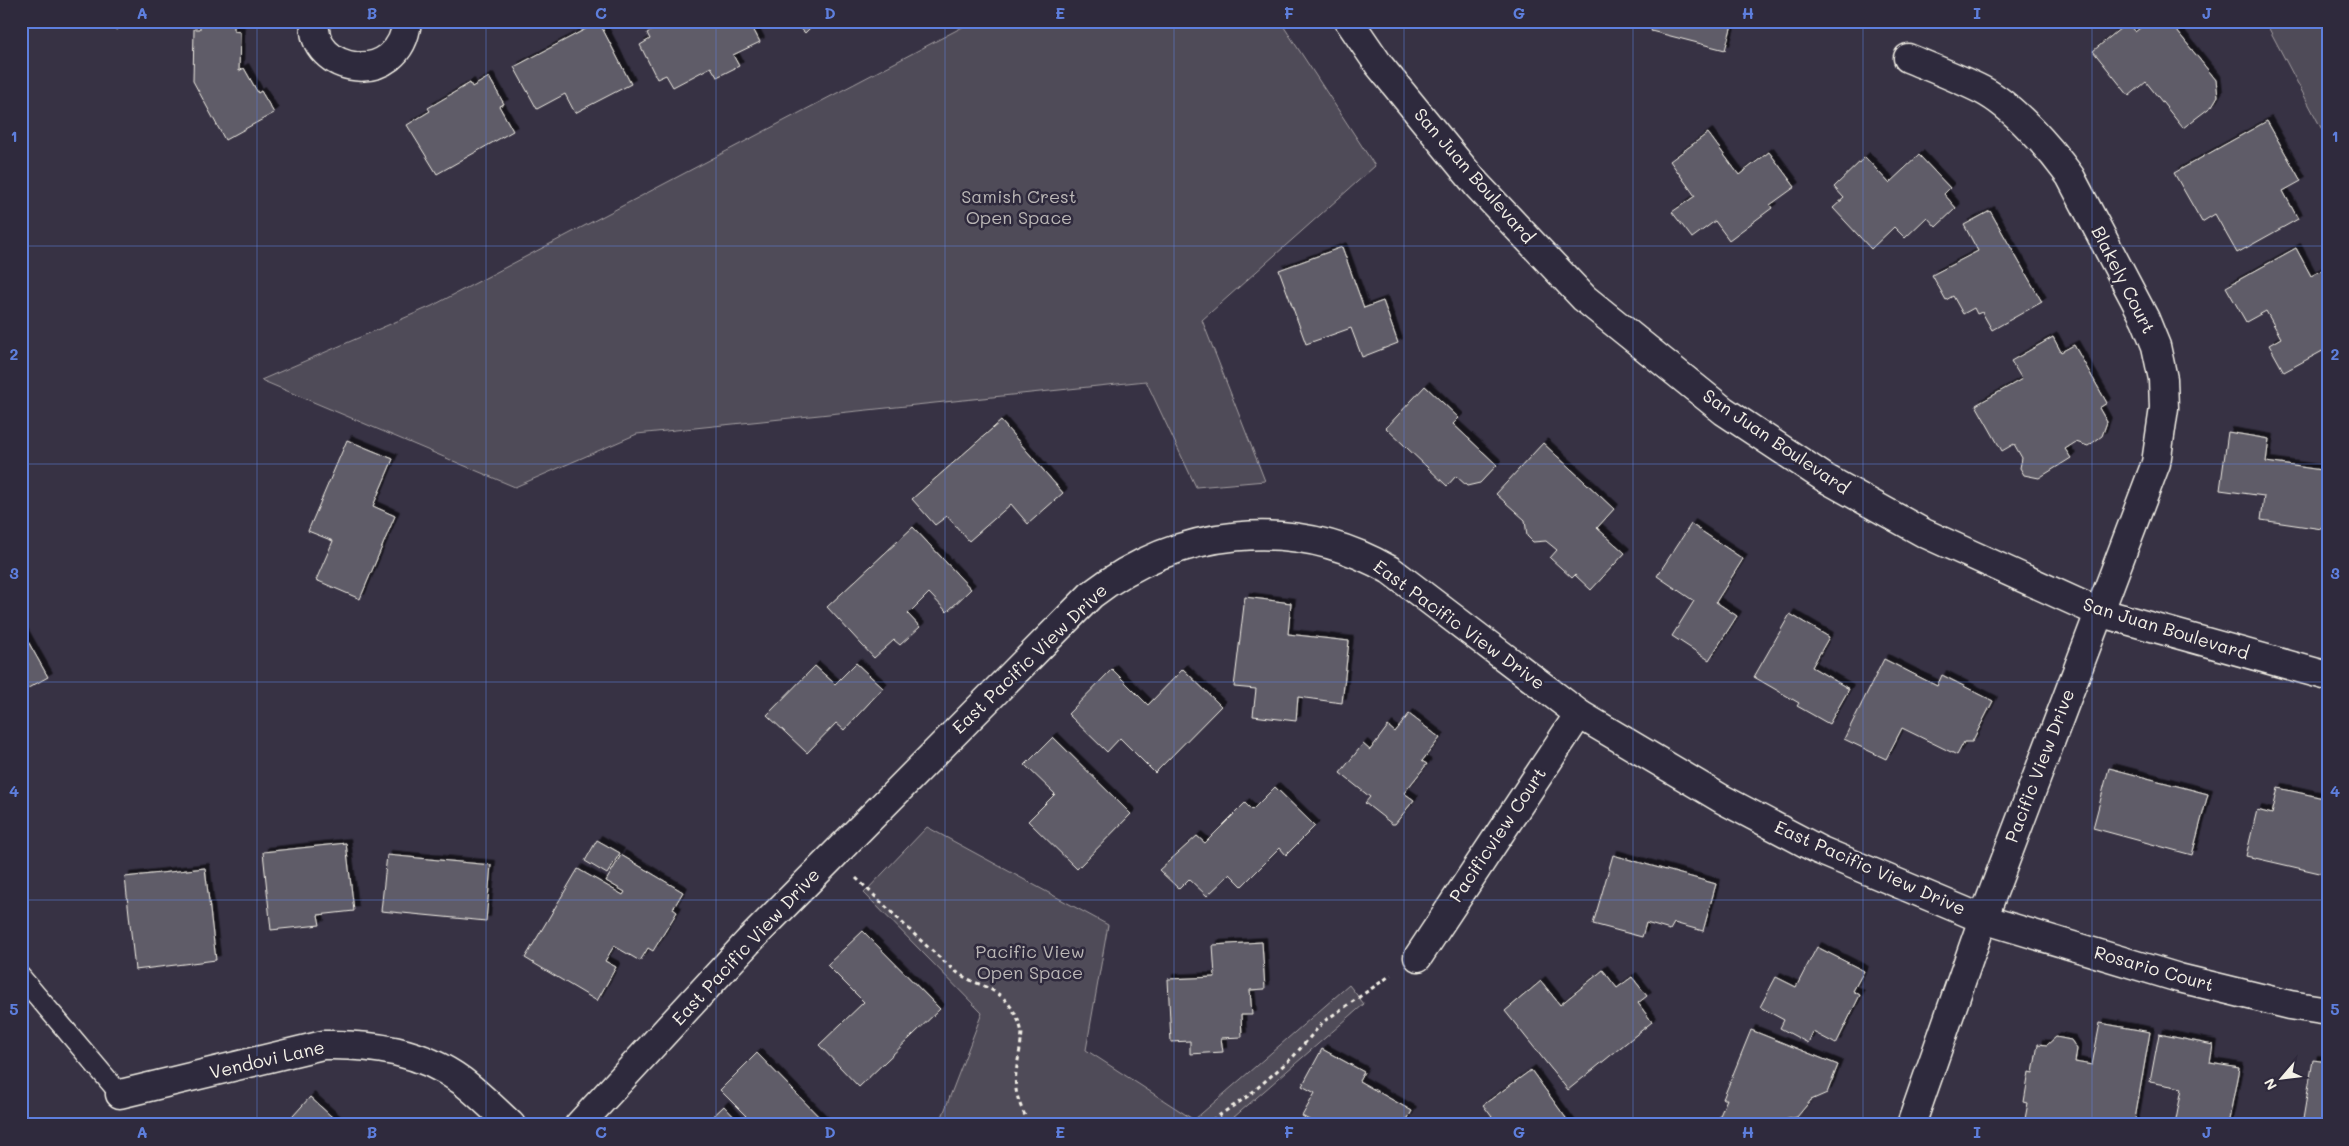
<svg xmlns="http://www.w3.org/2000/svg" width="2349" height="1146" viewBox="0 0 2349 1146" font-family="Mali,sans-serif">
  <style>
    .green { fill: #504b59; stroke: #a29ea0 }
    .building { fill: #5f5c67; stroke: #f4f1e8; filter: url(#shadow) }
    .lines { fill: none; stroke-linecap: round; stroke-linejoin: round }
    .lane-casing { stroke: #f4f1e8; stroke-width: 22 }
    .street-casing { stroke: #f4f1e8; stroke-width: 31 }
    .path { stroke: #f4f1e8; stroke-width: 3; stroke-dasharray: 4 4; stroke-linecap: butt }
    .lane { stroke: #2f2a3d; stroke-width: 19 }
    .street { stroke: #2f2a3d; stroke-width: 28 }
    .grid { fill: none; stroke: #5e7fdd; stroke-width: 1; stroke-opacity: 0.55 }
    .labels { text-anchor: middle; stroke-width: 5; stroke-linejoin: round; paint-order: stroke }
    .street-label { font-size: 18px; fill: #f4f1e8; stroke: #2f2a3d }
    .park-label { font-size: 18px; fill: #bbb7b6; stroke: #2f2a3d }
    .neatline { fill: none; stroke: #5e7fdd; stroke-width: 2 }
    .grid-label { font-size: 16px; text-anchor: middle; font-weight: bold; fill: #5e7fdd }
  </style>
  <defs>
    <filter id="shadow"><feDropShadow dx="4.5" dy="-4.5" stdDeviation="0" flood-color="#0009"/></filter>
  </defs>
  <rect width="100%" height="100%" fill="#373244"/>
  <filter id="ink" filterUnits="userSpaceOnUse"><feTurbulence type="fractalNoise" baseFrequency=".02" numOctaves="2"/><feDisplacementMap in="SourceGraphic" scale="10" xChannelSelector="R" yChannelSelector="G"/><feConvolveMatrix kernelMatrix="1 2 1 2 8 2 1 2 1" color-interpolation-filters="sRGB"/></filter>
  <g filter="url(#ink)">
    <g class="green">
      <path d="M974,21H1280L1375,166L1202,320L1265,481L1196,487L1146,381L637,434L515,487L261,380L432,306Z"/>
      <path d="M2265,21H2328V141Z"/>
      <path d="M927,827L1108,925L1086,1050L1194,1120L1349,985L1364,1004L1225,1125H939L982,1013L864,893Z"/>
    </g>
    <g class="building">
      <path d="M111,21H132L116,30Z"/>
      <path d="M670,21H749L760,42L733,55L739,66L717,77L711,67L673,87L666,75L657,79L640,45L650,39L647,33Z"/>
      <path d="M794,21H817L805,33Z"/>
      <path d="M1654,21H1733L1725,50L1651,31Z"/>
      <path d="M2149,21H2169L2216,80L2218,96L2212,106L2183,128L2146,82L2129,96L2093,51L2127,23L2135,32Z"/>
      <path d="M599,22L631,84L575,113L565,94L537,109L514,67Z"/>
      <path d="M200,24L234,25V31L240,32L239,71L244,68L258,93L261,91L274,113L225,140L193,81L194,29H200Z"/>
      <path d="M489,77L504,104L499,106L513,131L437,174L407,125L430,111L428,108L470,83L472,87Z"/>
      <path d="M2267,121L2301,181L2283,191L2298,219L2237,253L2215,214L2202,222L2174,173Z"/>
      <path d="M1708,133L1739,175L1769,152L1795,187L1770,205L1772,208L1729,240L1715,221L1692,238L1672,212L1695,196L1670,161Z"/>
      <path d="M1919,155L1950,188L1944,194L1956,208L1936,227L1927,217L1905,238L1894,227L1871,249L1833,208L1844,198L1834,187L1865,157L1889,183Z"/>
      <path d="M1990,211L2042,302L1992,330L1982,312L1977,314L1974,308L1963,314L1953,296L1946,300L1932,275L1978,251L1964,225Z"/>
      <path d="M1342,247L1364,308L1383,301L1398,343L1362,357L1351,328L1306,344L1279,270Z"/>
      <path d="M2296,248L2311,276L2328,267V348L2284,372L2269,345L2281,338L2266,311L2246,322L2226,287Z"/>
      <path d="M2053,337L2061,352L2074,345L2107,403L2099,408L2107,422L2102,436L2088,446L2076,442L2065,449L2071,458L2039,478L2024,475L2020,468L2022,458L2014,444L2002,451L1976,405L2022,379L2011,361Z"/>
      <path d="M1425,386L1459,418L1453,424L1497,465L1480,483L1467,486L1456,476L1447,486L1386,428Z"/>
      <path d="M1001,421L1063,493L1028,524L1011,504L969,541L947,516L935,525L912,499Z"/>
      <path d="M2228,432L2269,439L2266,462L2328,471V491L2322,529L2261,520L2264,496L2220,490Z"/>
      <path d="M347,440L393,459L373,506L395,516L360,599L316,580L333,541L308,531Z"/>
      <path d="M1543,443L1614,509L1597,528L1625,553L1591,590L1575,575L1572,578L1550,558L1557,550L1546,541L1533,542L1527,536L1525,520L1496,494Z"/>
      <path d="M1691,524L1743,559L1716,602L1737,616L1709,660L1672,636L1694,601L1657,576Z"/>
      <path d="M913,527L971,589L947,612L929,593L908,614L920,627L900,645L894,640L874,658L827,607Z"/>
      <path d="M1245,597L1291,603L1288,634L1349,641L1342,703L1298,697L1296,721L1253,716L1256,689L1234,687Z"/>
      <path d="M1790,614L1829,637L1812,667L1849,689L1829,724L1797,706L1799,703L1754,677Z"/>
      <path d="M21,629L48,677L21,692Z"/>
      <path d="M1884,659L1937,686L1942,675L1993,701L1972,742H1964L1957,755L1902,728L1886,759L1844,739Z"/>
      <path d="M856,663L883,688L844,730L836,723L807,753L767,715L815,666L835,684Z"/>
      <path d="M1112,669L1148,705L1183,669L1221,706L1155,773L1120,738L1107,752L1068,714Z"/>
      <path d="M1409,714L1440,738L1422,761L1427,764L1404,793L1414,800L1395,824H1392L1365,803L1370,797L1340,773L1363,744L1370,750L1388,726L1395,732Z"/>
      <path d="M1053,737L1131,814L1077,869L1028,821L1055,794L1025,765Z"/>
      <path d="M2109,768L2208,794L2192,855L2093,828Z"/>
      <path d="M1275,787L1315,826L1286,855L1280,848L1242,886L1230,874L1207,896L1189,879L1179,889L1159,870L1197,836L1205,843L1245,803L1252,810Z"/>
      <path d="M2278,788L2328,799V867L2325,866L2324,874L2246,856L2257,810L2272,814Z"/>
      <path d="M597,840L620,853L607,874L585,861Z"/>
      <path d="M346,843L354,911L318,915L320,925L271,930L263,852Z"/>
      <path d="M387,855L491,865L486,921L381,911Z"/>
      <path d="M621,855L683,892L673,909L677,912L653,951L648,948L640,961L614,946L605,961L616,967L597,1001L525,958L578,869L623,895L625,892L606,881Z"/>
      <path d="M1613,855L1716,884L1703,931L1674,923L1670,930L1646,923L1642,937L1593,924Z"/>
      <path d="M205,868L216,960L135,970L125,877Z"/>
      <path d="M863,931L940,1009L859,1087L819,1045L864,1002L827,965Z"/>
      <path d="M1262,942L1265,989L1250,990L1252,1015H1241L1242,1037L1221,1038L1223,1052L1190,1054V1041L1171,1042L1168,979L1215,977L1213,945Z"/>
      <path d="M1817,947L1864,971L1853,991L1860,995L1836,1044L1813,1032L1808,1043L1780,1028L1784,1020L1760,1007L1776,977L1796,987Z"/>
      <path d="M1603,970L1617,988L1632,977L1647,996L1638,1003L1652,1022L1568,1090L1505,1011L1541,981L1560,1005Z"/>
      <path d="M2100,1023L2150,1032L2134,1125L2024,1124L2028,1103L2024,1102L2029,1072L2033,1073L2038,1044L2047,1045L2056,1037L2071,1040L2077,1049L2075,1062L2092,1065Z"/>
      <path d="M1751,1030L1838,1065L1827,1093L1811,1100L1797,1117L1779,1121L1778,1125H1716L1727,1099H1723Z"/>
      <path d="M2159,1034L2213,1045L2210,1063L2239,1068L2228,1125H2175L2182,1088L2150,1082Z"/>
      <path d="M1322,1049L1364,1072L1359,1081L1412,1111L1404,1125H1318L1302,1116L1315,1093L1302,1086Z"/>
      <path d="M757,1053L827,1125H704L724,1106L739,1122L746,1116L720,1090Z"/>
      <path d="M2313,1060L2328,1062V1125H2302Z"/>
      <path d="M1531,1070L1571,1125H1482L1492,1117L1483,1105Z"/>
      <path d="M310,1097L341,1125H285Z"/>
    </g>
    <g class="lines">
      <g class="lane-casing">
        <path id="lane" d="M21,977L120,1094"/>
      </g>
      <g class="street-casing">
        <g id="street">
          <path d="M315,21C309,73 400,90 407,21"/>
          <path d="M1349,21L1379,65L1477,185L1584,298L1724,411L1825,478L1924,533L2098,612L2328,676"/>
          <path d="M1908,58C1932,68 1958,78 1982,90C2013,106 2049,147 2070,176L2145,319L2156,346L2163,379L2164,408L2156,463L1983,919L1911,1125"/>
          <path d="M1418,957L1579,714"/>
          <path d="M120,1094L323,1045C373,1044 421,1051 462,1081C479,1094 495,1110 511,1125"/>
          <path d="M579,1125L749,941L1091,595C1178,528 1293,514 1390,570L1579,714L1722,799L1819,850L1983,919L2179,978L2290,1005L2328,1011"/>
        </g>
      </g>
      <g class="path">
        <path d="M856,878C890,910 922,944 958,973C973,984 995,987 1007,1002C1014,1010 1020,1022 1022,1033C1018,1076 1006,1082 1030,1125"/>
        <path d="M1205,1125L1248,1096L1293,1057L1323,1022L1391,975"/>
      </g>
      <use href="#lane" class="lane"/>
      <use href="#street" class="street"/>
    </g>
  </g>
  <path class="grid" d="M257,21V1125M486,21V1125M716,21V1125M945,21V1125M1174,21V1125M1404,21V1125M1633,21V1125M1863,21V1125M2092,21V1125M21,246H2328M21,464H2328M21,682H2328M21,900H2328"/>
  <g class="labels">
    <g class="street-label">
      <text transform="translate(1474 176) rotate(49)" y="6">San Juan Boulevard</text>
      <text transform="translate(2123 280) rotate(63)" y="6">Blakely Court</text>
      <text transform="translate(1776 442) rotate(34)" y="6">San Juan Boulevard</text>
      <text transform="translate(1459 625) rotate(36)" y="6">East Pacific View Drive</text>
      <text transform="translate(2166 629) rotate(17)" y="6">San Juan Boulevard</text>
      <text transform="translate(1030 659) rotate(-44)" y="6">East Pacific View Drive</text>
      <text transform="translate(2040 766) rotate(-69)" y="6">Pacific View Drive</text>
      <text transform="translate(1498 835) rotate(-56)" y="6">Pacificview Court</text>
      <text transform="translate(1870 868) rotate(24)" y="6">East Pacific View Drive</text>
      <text transform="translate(746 947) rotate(-47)" y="6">East Pacific View Drive</text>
      <text transform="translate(2154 969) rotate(16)" y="6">Rosario Court</text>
      <text transform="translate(267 1060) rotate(-13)" y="6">Vendovi Lane</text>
    </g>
    <g class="park-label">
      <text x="1019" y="203">Samish Crest<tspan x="1019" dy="21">Open Space</tspan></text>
      <text x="1030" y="958">Pacific View<tspan x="1030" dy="21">Open Space</tspan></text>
    </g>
  </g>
  <rect width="2349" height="1146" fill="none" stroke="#2f2a3d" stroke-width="55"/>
  <g transform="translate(2282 1078) rotate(242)" stroke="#2f2a3d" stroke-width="4" paint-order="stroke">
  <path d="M0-4L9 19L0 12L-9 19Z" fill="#f4f1e8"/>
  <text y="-8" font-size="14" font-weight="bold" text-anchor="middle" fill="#f4f1e8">N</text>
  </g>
  <rect x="28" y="28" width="2294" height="1090" class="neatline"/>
  <g class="grid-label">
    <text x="142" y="19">A</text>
    <text x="372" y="19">B</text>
    <text x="601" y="19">C</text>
    <text x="830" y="19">D</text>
    <text x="1060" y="19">E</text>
    <text x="1289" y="19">F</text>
    <text x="1519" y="19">G</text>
    <text x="1748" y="19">H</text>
    <text x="1977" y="19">I</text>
    <text x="2207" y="19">J</text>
    <text x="14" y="142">1</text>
    <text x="2335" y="142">1</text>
    <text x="14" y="360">2</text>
    <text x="2335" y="360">2</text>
    <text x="14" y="579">3</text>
    <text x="2335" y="579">3</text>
    <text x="14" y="797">4</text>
    <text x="2335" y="797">4</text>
    <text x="14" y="1015">5</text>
    <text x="2335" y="1015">5</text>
    <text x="142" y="1138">A</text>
    <text x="372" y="1138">B</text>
    <text x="601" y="1138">C</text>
    <text x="830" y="1138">D</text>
    <text x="1060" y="1138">E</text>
    <text x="1289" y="1138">F</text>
    <text x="1519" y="1138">G</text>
    <text x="1748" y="1138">H</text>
    <text x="1977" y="1138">I</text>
    <text x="2207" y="1138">J</text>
  </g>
</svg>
